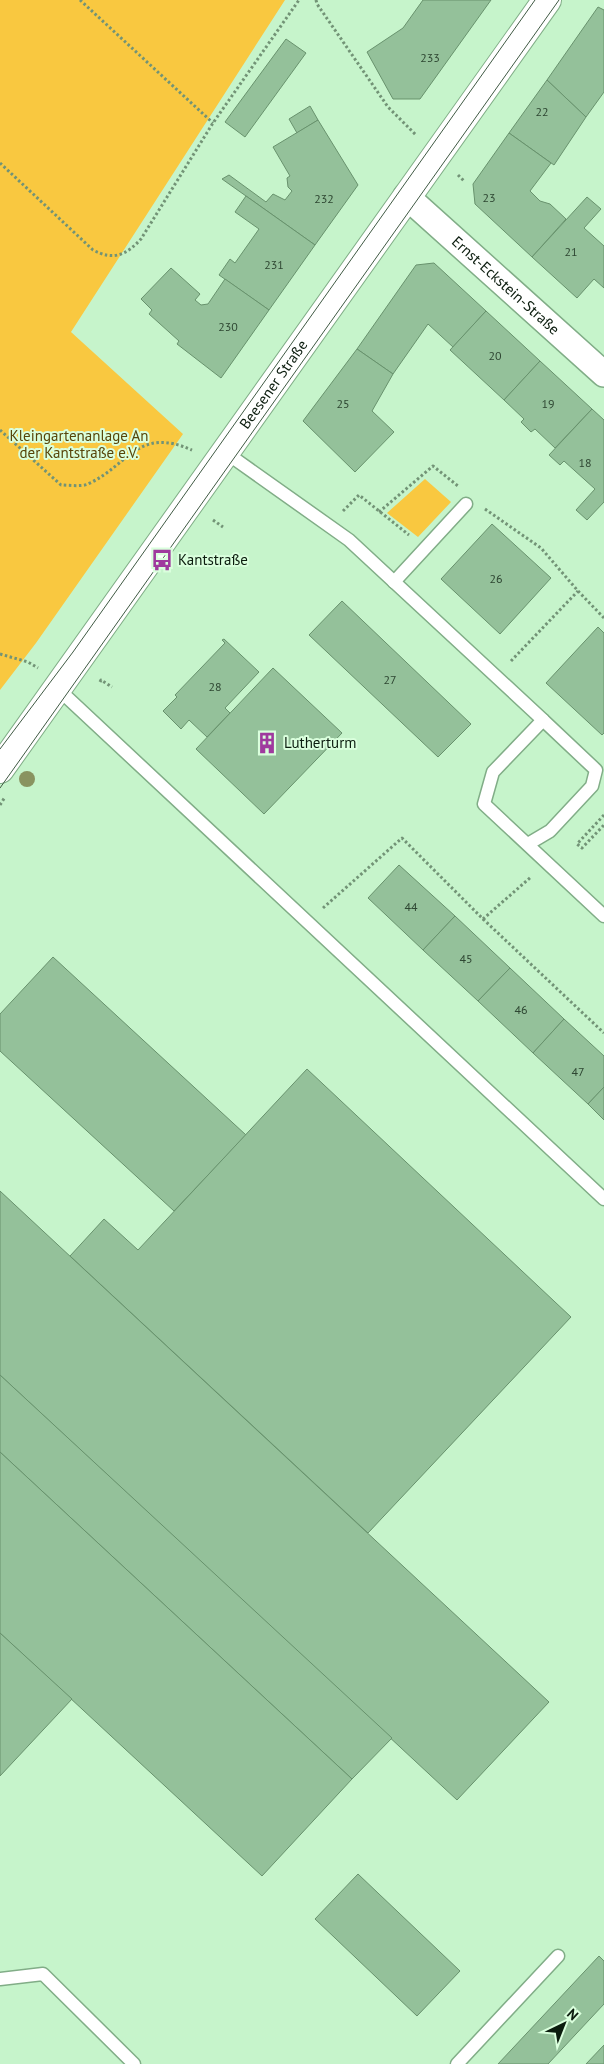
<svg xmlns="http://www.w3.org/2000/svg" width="604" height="2064" viewBox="0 0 604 2064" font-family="'PT Sans',sans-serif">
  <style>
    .green { fill: #f9c840 }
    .building { fill: #94c19a; stroke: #68926d }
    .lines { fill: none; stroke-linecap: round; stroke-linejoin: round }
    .service-casing { stroke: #81ad87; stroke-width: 15 }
    .minor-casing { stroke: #81ad87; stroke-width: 28 }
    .tertiary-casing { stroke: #81ad87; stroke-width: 30 }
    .path { stroke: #729376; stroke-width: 3; stroke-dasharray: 2.5 2.5; stroke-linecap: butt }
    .service { stroke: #fff; stroke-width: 12 }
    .minor { stroke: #fff; stroke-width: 25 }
    .tertiary { stroke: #fff; stroke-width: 28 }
    .tram { stroke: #405a44; stroke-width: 1 }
    .tree { fill: #899360 }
    .labels { text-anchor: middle; stroke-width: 4; stroke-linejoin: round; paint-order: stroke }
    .number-label { font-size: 12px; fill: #2d4531 }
    .street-label { font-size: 15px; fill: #0b1c0e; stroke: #daffdd }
    .park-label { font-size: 15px; fill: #574409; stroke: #daffdd }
    .poi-label { font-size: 15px; fill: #0b1c0e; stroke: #daffdd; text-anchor: start }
  </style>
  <rect width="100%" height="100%" fill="#c6f4cb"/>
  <g class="green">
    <path d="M0,0H285L71,332L183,434L36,643L0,690Z"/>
    <path d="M425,479L451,502L418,537L387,513Z"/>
  </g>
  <g class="building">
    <path d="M423,0H491L420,99H393L367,52L403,28Z"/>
    <path d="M598,7L604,10V92L586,117L547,80Z"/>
    <path d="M286,39L306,53L245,137L225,122Z"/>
    <path d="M547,80L586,117L554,165L509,133Z"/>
    <path d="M310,106L318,120L297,133L289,119Z"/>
    <path d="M318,120L358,185L315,245L222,179L229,175L266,202L273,194L285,200L292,191L288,187L287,178L290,176L273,147Z"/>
    <path d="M509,133L551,163L530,191L540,201L550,204L566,219L532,257L475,204L473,184Z"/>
    <path d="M246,196L315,245L269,310L219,275L230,259L235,263L259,229L235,212Z"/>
    <path d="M587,197L601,209L584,228L604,246V288L594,279L577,298L532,257Z"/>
    <path d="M434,263L486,311L453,347L428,324L393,374L357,349L416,265Z"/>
    <path d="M171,268L200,294L195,300L201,305L208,304L225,279L269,310L221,378L177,344L179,341L149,314L152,310L141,299Z"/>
    <path d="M486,311L540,361L504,400L450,350Z"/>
    <path d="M357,349L393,374L372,411L394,432L355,472L303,421Z"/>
    <path d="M540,361L592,409L555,448L535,429L531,432L521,422L524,419L504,400Z"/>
    <path d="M592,409L604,420V502L587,520L576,510L595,489L564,461L560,465L549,455Z"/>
    <path d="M492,524L551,578L500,634L441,579Z"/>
    <path d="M342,601L471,724L438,757L309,635Z"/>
    <path d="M598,627L604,633V733L602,735L546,683Z"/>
    <path d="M224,639L259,672L225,708L230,713L207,737L189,720L181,729L163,711L177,697L175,695L225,643L222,640Z"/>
    <path d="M273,668L342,733L264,814L196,749Z"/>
    <path d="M399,865L455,916L423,950L368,898Z"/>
    <path d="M455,916L510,968L478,1001L423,950Z"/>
    <path d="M53,957L246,1135L174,1211L0,1051V1014Z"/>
    <path d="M510,968L564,1019L533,1053L478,1001Z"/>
    <path d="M564,1019L604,1056V1087L588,1104L533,1053Z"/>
    <path d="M307,1069L571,1317L368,1533L70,1256L104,1219L138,1250Z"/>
    <path d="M604,1087V1120L588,1104Z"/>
    <path d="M0,1191L549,1702L457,1800L0,1375Z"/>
    <path d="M0,1375L392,1738L352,1779L0,1452Z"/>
    <path d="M0,1452L352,1779L262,1876L0,1633Z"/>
    <path d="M0,1633L72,1699L0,1776Z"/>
    <path d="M358,1874L460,1971L417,2016L315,1919Z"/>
    <path d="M599,1956L604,1961V2004L548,2064H498Z"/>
    <path d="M604,2045V2064H586Z"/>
  </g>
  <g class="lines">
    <g class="service-casing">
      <g id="service">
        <path d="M225,452L349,540L543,720"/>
        <path d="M394,582L466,504"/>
        <path d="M56,687L604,1199"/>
        <path d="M528,844L550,831L592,786L596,770L543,720L493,772L484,804L604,916"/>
        <path d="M0,1979L43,1974L134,2064"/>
        <path d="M457,2064L558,1956"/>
      </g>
    </g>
    <g class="minor-casing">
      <g id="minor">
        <path id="s1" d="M406,196L604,374"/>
      </g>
    </g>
    <g class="tertiary-casing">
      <g id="tertiary">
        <path id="s2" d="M0,769L547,0"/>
      </g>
    </g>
    <g class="path">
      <path d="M80,0L213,123"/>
      <path d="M316,0L317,4L388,107L416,135"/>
      <path d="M0,163L93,250C114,261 126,255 141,239L213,123L299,0"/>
      <path d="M458,175L465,182"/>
      <path d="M0,430L61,485C69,485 81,487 88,484C129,465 138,426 192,450"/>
      <path d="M485,509L541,548L578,591L604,618"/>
      <path d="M343,511L359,495L409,535"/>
      <path d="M379,512L433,466L458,486"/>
      <path d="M213,520L223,527"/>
      <path d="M0,654L28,662L38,668"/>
      <path d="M511,661L578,591"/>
      <path d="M100,682L101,680L112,687"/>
      <path d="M0,805L5,797"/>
      <path d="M604,815L577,844L582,848L604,825"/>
      <path d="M323,908L402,838L483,919L531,877"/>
      <path d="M483,919L604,1033"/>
    </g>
    <use href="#service" class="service"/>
    <use href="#minor" class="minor"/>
    <use href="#tertiary" class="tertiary"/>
    <g class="tram">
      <path d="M0,749L73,652L535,0"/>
      <path d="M0,788L559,0"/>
    </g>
  </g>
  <circle class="tree" cx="27" cy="779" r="8"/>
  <defs>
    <g id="bus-bare" transform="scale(1.725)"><path d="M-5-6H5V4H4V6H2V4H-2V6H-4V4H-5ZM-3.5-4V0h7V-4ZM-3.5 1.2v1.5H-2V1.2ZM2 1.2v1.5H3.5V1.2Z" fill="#9f3a9e" stroke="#daffdd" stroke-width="2.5" paint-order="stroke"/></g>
    <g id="building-bare" transform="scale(1.725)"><path d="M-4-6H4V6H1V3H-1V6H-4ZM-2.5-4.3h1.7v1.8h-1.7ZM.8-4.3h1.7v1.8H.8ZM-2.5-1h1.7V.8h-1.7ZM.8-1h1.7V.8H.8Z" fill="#9f3a9e" stroke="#daffdd" stroke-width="2.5" paint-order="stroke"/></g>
  </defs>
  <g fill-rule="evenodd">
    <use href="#bus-bare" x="162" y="560"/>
    <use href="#building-bare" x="267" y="743"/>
  </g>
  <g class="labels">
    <g class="number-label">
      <text x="430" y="62">233</text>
      <text x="542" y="116">22</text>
      <text x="489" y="202">23</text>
      <text x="324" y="203">232</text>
      <text x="571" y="256">21</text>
      <text x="274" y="269">231</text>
      <text x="228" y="331">230</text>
      <text x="495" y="360">20</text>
      <text x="343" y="408">25</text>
      <text x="548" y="408">19</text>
      <text x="585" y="467">18</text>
      <text x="496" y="583">26</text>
      <text x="390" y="684">27</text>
      <text x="215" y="691">28</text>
      <text x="411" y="911">44</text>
      <text x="466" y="963">45</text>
      <text x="521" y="1014">46</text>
      <text x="578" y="1076">47</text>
    </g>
    <g class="street-label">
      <text dy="5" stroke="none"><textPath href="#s1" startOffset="134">Ernst-Eckstein-Straße</textPath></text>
      <text dy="5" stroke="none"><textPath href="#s2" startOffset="472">Beesener Straße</textPath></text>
    </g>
    <g class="park-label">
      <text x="79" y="441">Kleingartenanlage An<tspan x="79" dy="17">der Kantstraße e.V.</tspan></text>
    </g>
    <g class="poi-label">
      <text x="178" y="565">Kantstraße</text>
      <text x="284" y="748">Lutherturm</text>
    </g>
  </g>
  <g transform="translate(564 2024) rotate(43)" stroke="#daffdd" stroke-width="4" paint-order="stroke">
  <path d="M0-4L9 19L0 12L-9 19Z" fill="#0b1c0e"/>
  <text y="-8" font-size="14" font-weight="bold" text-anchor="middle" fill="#0b1c0e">N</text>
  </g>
</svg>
